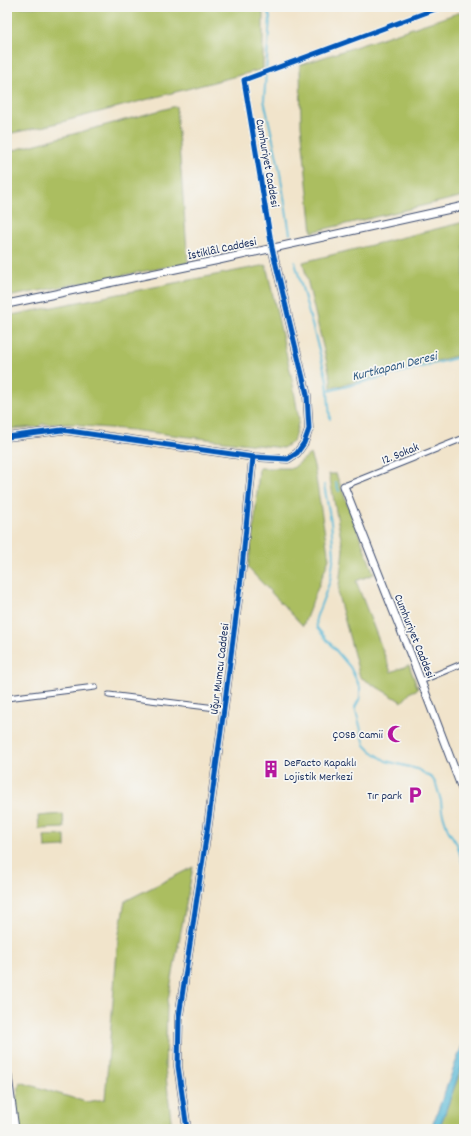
<svg xmlns="http://www.w3.org/2000/svg" width="471" height="1136" viewBox="0 0 471 1136" font-family="Dekko,sans-serif">
  <style>
    .green { fill: #abbe61; stroke: #637660 }
    .water { fill: #57b8d6; stroke: #39749a }
    .lines { fill: none; stroke-linecap: round; stroke-linejoin: round }
    .stream { stroke: #57b8d6; stroke-width: 2 }
    .street-casing { stroke: #3b4a6e; stroke-width: 7 }
    .secondary-casing { stroke: #3b4a6e; stroke-width: 9 }
    .street { stroke: #fff; stroke-width: 5 }
    .secondary { stroke: #fff; stroke-width: 7 }
    .cycleway-casing { stroke: #f6f6f2; stroke-width: 8 }
    .cycleway { stroke: #0057b8; stroke-width: 5 }
    .labels { text-anchor: middle; stroke-width: 3.5; stroke-linejoin: round; paint-order: stroke }
    .street-label { font-size: 12px; fill: #1b2f5e; stroke: #f6f6f2 }
    .poi-label { font-size: 12px; fill: #1b2f5e; stroke: #f6f6f2; text-anchor: end }
    .water-label { font-size: 13px; font-style: italic; fill: #2d5882; stroke: #f6f6f2 }
  </style>
  <rect width="100%" height="100%" fill="#f6f6f2"/>
  <filter id="ink" filterUnits="userSpaceOnUse"><feTurbulence type="fractalNoise" baseFrequency=".025" numOctaves="2"/><feDisplacementMap in="SourceGraphic" scale="8" xChannelSelector="R" yChannelSelector="G"/><feConvolveMatrix kernelMatrix="1 2 1 2 8 2 1 2 1" color-interpolation-filters="sRGB"/></filter>
  <filter id="wash" filterUnits="userSpaceOnUse"><feTurbulence type="fractalNoise" baseFrequency=".012" numOctaves="4" result="noise"/><feDisplacementMap in="SourceGraphic" scale="16" xChannelSelector="R" yChannelSelector="G"/><feGaussianBlur stdDeviation="0.9" result="paint"/><feColorMatrix in="noise" values="0 0 0 0 0 0 0 0 0 0 0 0 0 0 0 0 0 1.4 0 .05"/><feComposite in="paint" operator="in"/></filter>
  <g filter="url(#wash)">
    <rect width="100%" height="100%" fill="#f1e4cb"/>
    <g class="green">
      <path d="M7,7H261L263,13V69L46,126L7,134Z"/>
      <path d="M464,11V196L312,232L301,125L300,65Z"/>
      <path d="M176,106L188,263L7,297V152Z"/>
      <path d="M464,222V354L331,388V380L303,262Z"/>
      <path d="M266,265L292,379L299,420L293,442L283,448L122,429L82,426L78,424H42L38,427L7,429V316Z"/>
      <path d="M310,454L314,466L329,559L303,626L248,568L255,518L259,468H293Z"/>
      <path d="M329,474H336L374,574L356,581L391,672L409,665L418,689L411,692L402,702L360,677L338,595L343,549Z"/>
      <path d="M63,814L64,828L39,829L38,816Z"/>
      <path d="M65,835V847L45,848L44,836Z"/>
      <path d="M193,867L167,1005L165,1067L172,1129H19L15,1106L20,1082L86,1102L105,1099L118,939L125,901Z"/>
      <path d="M464,1061V1129H439Z"/>
    </g>
    <path class="water" d="M464,1040V1061L439,1129H431Z"/>
    <g class="lines">
      <g class="stream">
        <path d="M265,7L270,17L264,100L279,167L290,234"/>
        <path d="M295,262L327,380L330,419"/>
        <path d="M328,391L464,356"/>
        <path d="M336,483L339,491"/>
        <path d="M324,485L331,522L334,555L330,581L316,618L317,628L350,667L360,687V698L355,707L365,745L371,751L386,761L417,769L432,778L436,784L441,801L442,811L448,830L457,844L464,868"/>
      </g>
    </g>
  </g>
  <g filter="url(#ink)">
    <g class="lines">
      <g class="street-casing">
        <g id="street">
          <path d="M272,248L244,80L441,7"/>
          <path d="M344,486L464,438"/>
          <path d="M421,681L464,663"/>
          <path d="M109,695L224,709"/>
          <path d="M7,698L95,687"/>
        </g>
      </g>
      <g class="secondary-casing">
        <g id="secondary">
          <path d="M7,304L219,260L464,206"/>
          <path d="M7,437L62,430L253,457L288,459L297,453L304,443L309,429L307,395L272,248"/>
          <path d="M344,486L421,681L464,794"/>
          <path d="M7,1069L15,1129"/>
          <path d="M187,1129L178,1066L179,1016L207,832L224,709L241,578L253,457"/>
        </g>
      </g>
      <use href="#street" class="street"/>
      <use href="#secondary" class="secondary"/>
      <g class="cycleway-casing">
        <g id="cycleway">
          <path d="M7,437L62,430L253,457L288,459L297,453L304,443L309,429L307,395L272,248L244,80L441,7"/>
          <path d="M187,1129L178,1066L179,1016L207,832L224,709L241,578L253,457"/>
        </g>
      </g>
      <use href="#cycleway" class="cycleway"/>
    </g>
  </g>
  <defs>
    <g id="mosque-bare" transform="scale(1.38)"><path d="M3.5-4.9A6 6 0 1 0 3.5 4.9A5 5 0 1 1 3.5-4.9Z" fill="#b5179e" stroke="#f6f6f2" stroke-width="2.5" paint-order="stroke"/></g>
    <g id="building-bare" transform="scale(1.38)"><path d="M-4-6H4V6H1V3H-1V6H-4ZM-2.5-4.3h1.7v1.8h-1.7ZM.8-4.3h1.7v1.8H.8ZM-2.5-1h1.7V.8h-1.7ZM.8-1h1.7V.8H.8Z" fill="#b5179e" stroke="#f6f6f2" stroke-width="2.5" paint-order="stroke"/></g>
    <g id="parking-bare" transform="scale(1.38)"><path d="M-3.5-5.5H1a3.5 3.5 0 0 1 0 7H-1V5.5H-3.5ZM-1-3.4V-.6H.8a1.4 1.4 0 0 0 0-2.8Z" fill="#b5179e" stroke="#f6f6f2" stroke-width="2.5" paint-order="stroke"/></g>
  </defs>
  <g fill-rule="evenodd">
    <use href="#mosque-bare" x="396" y="734"/>
    <use href="#building-bare" x="271" y="769"/>
    <use href="#parking-bare" x="415" y="795"/>
  </g>
  <g class="labels">
    <g class="street-label">
      <text transform="translate(268 163) rotate(80)" y="4">Cumhuriyet Caddesi</text>
      <text transform="translate(222 248) rotate(-12)" y="4">İstiklâl Caddesi</text>
      <text transform="translate(400 453) rotate(-22)" y="4">12. Sokak</text>
      <text transform="translate(415 636) rotate(68)" y="4">Cumhuriyet Caddesi</text>
      <text transform="translate(219 669) rotate(-83)" y="4">Uğur Mumcu Caddesi</text>
    </g>
    <g class="poi-label">
      <text x="383" y="738">ÇOSB Camii</text>
      <text x="284" y="766" text-anchor="start">DeFacto Kapaklı<tspan x="284" dy="14">Lojistik Merkezi</tspan></text>
      <text x="402" y="799">Tır park</text>
    </g>
    <g class="water-label">
      <text transform="translate(394 365) rotate(-14)" y="5">Kurtkapanı Deresi</text>
    </g>
  </g>
  <rect width="471" height="1136" fill="none" stroke="#f6f6f2" stroke-width="24"/>
</svg>
